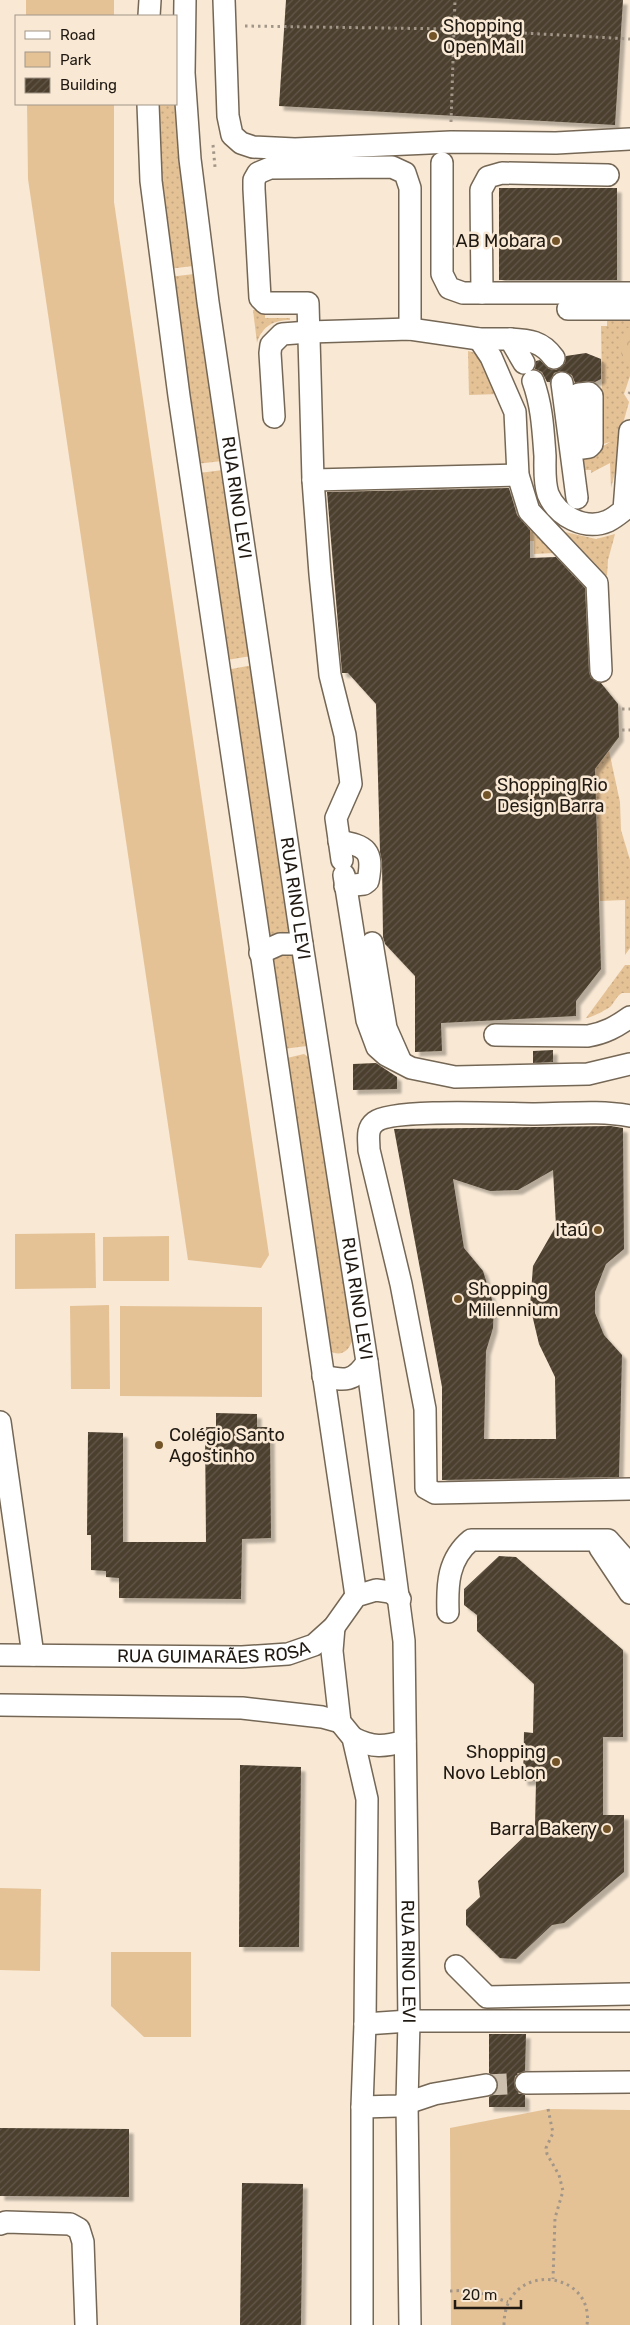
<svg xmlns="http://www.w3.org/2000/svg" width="630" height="2325" viewBox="0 0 630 2325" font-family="Rubik,sans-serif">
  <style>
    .grass { fill: url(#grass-dots) }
    .forest { fill: url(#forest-crowns) }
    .green { fill: #e5c296 }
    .building { fill: url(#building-hatch); fill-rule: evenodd; filter: url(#shadow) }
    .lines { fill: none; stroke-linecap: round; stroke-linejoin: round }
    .minor-tunnel { stroke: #cdbfad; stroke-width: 21; stroke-dasharray: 21 11; stroke-linecap: butt }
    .minor-casing { stroke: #756755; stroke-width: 24 }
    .path { stroke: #a29688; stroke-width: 3; stroke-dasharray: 2.5 4; stroke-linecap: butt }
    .minor { stroke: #fff; stroke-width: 21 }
    .poi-dot { fill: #735429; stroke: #f8e8d4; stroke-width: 2 }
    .labels { text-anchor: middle; stroke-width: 5; stroke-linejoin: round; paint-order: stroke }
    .poi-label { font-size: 18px; fill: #201a13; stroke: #f8e8d4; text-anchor: start }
    .street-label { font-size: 18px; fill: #201a13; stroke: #f8e8d4 }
  </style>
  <defs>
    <pattern id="grass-dots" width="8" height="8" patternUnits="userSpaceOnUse" patternTransform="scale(1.25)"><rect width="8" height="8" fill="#e5c296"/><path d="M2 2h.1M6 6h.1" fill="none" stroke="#c4a680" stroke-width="1.8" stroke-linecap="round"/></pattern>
    <pattern id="forest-crowns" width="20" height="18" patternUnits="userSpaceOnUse" patternTransform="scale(1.25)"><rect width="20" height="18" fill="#e5c296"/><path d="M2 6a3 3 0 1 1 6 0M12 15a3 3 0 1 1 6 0" fill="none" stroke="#c4a680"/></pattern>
    <pattern id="building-hatch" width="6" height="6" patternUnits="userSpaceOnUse" patternTransform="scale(1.25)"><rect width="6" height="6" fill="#4c3f2e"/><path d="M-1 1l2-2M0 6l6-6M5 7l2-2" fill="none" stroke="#62584a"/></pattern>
    <filter id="shadow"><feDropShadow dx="4.5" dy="4.5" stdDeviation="1" flood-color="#0004"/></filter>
  </defs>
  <rect width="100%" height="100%" fill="#f8e8d4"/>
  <g class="grass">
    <path d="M155,104H176L193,266L168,269Z"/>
    <path d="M194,274L222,461L196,464L169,277Z"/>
    <path d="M253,310H280V314H265V318H290V320C274,320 262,326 257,343Z"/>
    <path d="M607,320H630V376L624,394L629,402L619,438L617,465L611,488L610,463L591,473V470H585V475L581,454L593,452L610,442L603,444L601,326H607Z"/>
    <path d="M468,351L484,355L500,394L469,395Z"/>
    <path d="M223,470L251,656L227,660L199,473Z"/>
    <path d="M529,522L555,551L554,553L534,554V541H523L530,539Z"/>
    <path d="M565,532L596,539L615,534L608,560L607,576Z"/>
    <path d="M253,665L292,936L266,943L226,670Z"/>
    <path d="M609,751L620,802L621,830L630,860V948L625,955V900L600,901L595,769Z"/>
    <path d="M281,950L295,953L307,1046L283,1049L268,960Z"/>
    <path d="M625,965H630V993H622C617,996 615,1001 611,1006C608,1009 591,1018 586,1018Z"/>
    <path d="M304,1054L311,1059L352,1341C348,1353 339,1357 328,1350L287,1058Z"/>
  </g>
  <path class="forest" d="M630,327V359L625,360L621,354L623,348L619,347L618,340L625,337L626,329Z"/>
  <g class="green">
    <rect x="26" y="0" width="88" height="16"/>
    <path d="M27,104H114V202L269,1255L261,1268L188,1260L28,179Z"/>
    <path d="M95,1233L96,1288L15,1289V1234Z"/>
    <path d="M169,1236V1281H103V1237Z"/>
    <path d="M109,1305L110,1389H71L70,1306Z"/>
    <path d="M120,1306L262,1307V1397L120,1396Z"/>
    <path d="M0,1888L41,1889L40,1971L0,1970Z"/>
    <path d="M111,1952H191V2037H144L111,2006Z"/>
    <path d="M548,2109L630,2110V2325H451L450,2128Z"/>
  </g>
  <g class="building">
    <path d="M286,0H623L615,125L279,106Z"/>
    <rect x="499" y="188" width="118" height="92"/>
    <path d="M586,353L601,359V379L595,382L588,381L575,383L572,375L561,371L554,373L550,382H547L542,372L535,369L536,361L540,360L549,369L556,370L565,363L566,356Z"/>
    <path d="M509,488L517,515L530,530V558L556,557L585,588L589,672L591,678L601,683L618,704L619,737L595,769L601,969L576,1001V1016L441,1023L442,1051L415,1052V976L385,944L383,937L382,862L380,852L376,704L348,673H342L327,492Z"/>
    <path d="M553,1050V1062L533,1063V1051Z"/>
    <path d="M376,1063L397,1077V1089L353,1090V1064Z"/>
    <path d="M611,1126L623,1128L624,1249L606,1264L595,1292V1313L604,1335L622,1355L619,1477L442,1480V1387L394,1129ZM553,1170L556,1226L533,1266L530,1306L539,1344L555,1377L556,1439H484L486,1351L493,1328L494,1306L483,1271L464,1248L453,1179L490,1191L518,1190Z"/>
    <path d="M216,1413L257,1414V1427H270L271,1538L242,1539L241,1599L119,1598V1578L106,1577V1571L91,1570V1535H87L88,1432L123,1433V1542H206L205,1427H216Z"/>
    <path d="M499,1556L516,1557L623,1650V1737H603V1815H624V1872L564,1923L552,1925L516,1959L500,1958L466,1925V1910L480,1897L478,1881L535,1826L536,1781H523L524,1732L533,1733L534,1684L477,1631V1615L464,1605V1589Z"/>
    <path d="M240,1765L301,1767L299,1947H239Z"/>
    <path d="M489,2034H526L525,2071L515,2076L514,2083L516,2090L525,2095V2107H489V2097L498,2090V2083L495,2077L489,2073Z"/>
    <path d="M0,2128L129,2129V2197L0,2196Z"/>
    <path d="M242,2183L303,2184L301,2325H240Z"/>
  </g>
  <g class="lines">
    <path class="minor-tunnel" d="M486,2085L526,2083"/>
    <g class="minor-casing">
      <g id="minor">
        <path id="s1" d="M185,0L184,73L190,159L208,302L302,944L367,1362C354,1382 345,1381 323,1376"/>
        <path d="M224,0L228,116L232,135L241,143L253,147L295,149L451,142L556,143L630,139"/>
        <path d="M149,16L150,0"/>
        <path d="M148,104L151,181L179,396L356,1596"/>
        <path d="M442,163V274L449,288L463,293H630"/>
        <path d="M482,293L481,190L488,177L502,173L608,175"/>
        <path d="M568,309H630"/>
        <path d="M479,339L491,357L515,412L518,475L529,511L597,583L601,671"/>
        <path d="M510,339C529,340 542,341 554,358"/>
        <path d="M533,381C542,406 543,429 545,456C545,469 544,482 548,494C557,516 585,531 608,521C614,518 619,514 624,510L630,431"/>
        <path d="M562,383L577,498"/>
        <path d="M589,393L592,396V444L589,447L582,448L580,446L578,397L579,394Z"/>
        <path d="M274,417L270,353L271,345L282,334L309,332L410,329L479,339H510L524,363"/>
        <path d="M313,480L518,475"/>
        <path d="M339,841C366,846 374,850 368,881L364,884L345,886"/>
        <path d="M342,860L336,818L351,784L345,735L330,675L320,574L313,480L308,303H265L260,298L254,189V180L258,173L270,168L392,167L405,173L410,188V329"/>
        <path d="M344,875L367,1020L377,1047L386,1055L411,1068L455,1077L588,1074L630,1064"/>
        <path d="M372,943L386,1028L401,1062"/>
        <path d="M260,953L280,944H302"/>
        <path d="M495,1035L588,1036C605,1033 616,1027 630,1017"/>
        <path d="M630,1116C599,1110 566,1114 535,1114C507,1114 393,1108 375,1122C366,1129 369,1139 369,1150L401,1284L425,1409L426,1488L435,1493L630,1489"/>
        <path id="s2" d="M367,1362L404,1641L409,2021L407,2103L410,2325"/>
        <path d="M0,1422L33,1655"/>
        <path d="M600,1548L630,1593"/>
        <path d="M448,1612C447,1584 448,1559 471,1540H608L630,1565"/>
        <path d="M334,1627L332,1651L340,1722L353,1738L367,1799L365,2024L362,2107V2325"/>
        <path id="s3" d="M0,1655L242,1657L288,1654L314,1645L334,1627L356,1596L376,1590L390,1592L400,1599"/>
        <path d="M0,1705L242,1708L322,1717L340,1722"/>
        <path d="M353,1738C373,1748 384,1747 405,1741"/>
        <path d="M456,1966L487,1997L630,1994"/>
        <path d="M365,2024L409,2021H630"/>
        <path d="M526,2083L630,2082"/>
        <path d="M362,2107L398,2106L434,2094L486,2085"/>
        <path d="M0,2224L6,2222L70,2224L79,2229L83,2242L86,2325"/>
      </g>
    </g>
    <g class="path">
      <path d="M245,26L453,29L630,39"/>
      <path d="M451,122L455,0"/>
      <path d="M213,145L215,167"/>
      <path d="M629,394L630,392"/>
      <path d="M622,709H630"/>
      <path d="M622,730H630"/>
      <path d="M548,2109L553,2133L546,2148L547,2154L559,2175L563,2191L555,2218L553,2279"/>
      <path d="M450,2291L472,2290L508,2302"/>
      <path d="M504,2325C504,2260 595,2269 587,2325"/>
    </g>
    <use href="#minor" class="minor"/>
  </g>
  <g class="poi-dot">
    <circle cx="433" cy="36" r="5"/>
    <circle cx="556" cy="241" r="5"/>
    <circle cx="487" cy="795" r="5"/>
    <circle cx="598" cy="1230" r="5"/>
    <circle cx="458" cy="1299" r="5"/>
    <circle cx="159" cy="1445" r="5"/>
    <circle cx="556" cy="1762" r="5"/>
    <circle cx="607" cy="1829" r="5"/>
  </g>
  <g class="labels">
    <g class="poi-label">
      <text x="443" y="32">Shopping<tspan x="443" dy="21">Open Mall</tspan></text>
      <text x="546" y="247" text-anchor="end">AB Mobara</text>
      <text x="497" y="791">Shopping Rio<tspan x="497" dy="21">Design Barra</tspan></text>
      <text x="588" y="1236" text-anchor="end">Itaú</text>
      <text x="468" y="1295">Shopping<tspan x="468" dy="21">Millennium</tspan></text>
      <text x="169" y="1441">Colégio Santo<tspan x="169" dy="21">Agostinho</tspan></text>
      <text x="546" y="1758" text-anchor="end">Shopping<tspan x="546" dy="21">Novo Leblon</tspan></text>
      <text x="597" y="1835" text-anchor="end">Barra Bakery</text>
    </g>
    <g class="street-label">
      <text dy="6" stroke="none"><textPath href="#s1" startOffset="501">RUA RINO LEVI</textPath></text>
      <text dy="6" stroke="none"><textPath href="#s1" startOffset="906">RUA RINO LEVI</textPath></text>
      <text dy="6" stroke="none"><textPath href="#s1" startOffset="1311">RUA RINO LEVI</textPath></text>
      <text dy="6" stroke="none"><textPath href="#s3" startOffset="214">RUA GUIMARÃES ROSA</textPath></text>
      <text dy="6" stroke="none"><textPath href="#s2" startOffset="602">RUA RINO LEVI</textPath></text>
    </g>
  </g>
  <rect x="15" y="15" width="162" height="90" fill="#f8e8d4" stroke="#a29687"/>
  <rect x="25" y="31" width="25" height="8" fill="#ffffff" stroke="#a29687"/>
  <text x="60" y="40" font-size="15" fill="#201a13">Road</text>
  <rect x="25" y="52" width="25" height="15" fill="#e5c296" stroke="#a29687"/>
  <text x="60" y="65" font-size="15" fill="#201a13">Park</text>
  <rect x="25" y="78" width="25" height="15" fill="url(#building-hatch)" stroke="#a29687"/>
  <text x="60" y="90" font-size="15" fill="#201a13">Building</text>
  <path d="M455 2300v8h66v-8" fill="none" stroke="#201a13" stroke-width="2.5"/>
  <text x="462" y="2300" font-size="15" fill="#201a13" stroke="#f8e8d4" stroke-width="4" paint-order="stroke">20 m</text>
</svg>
